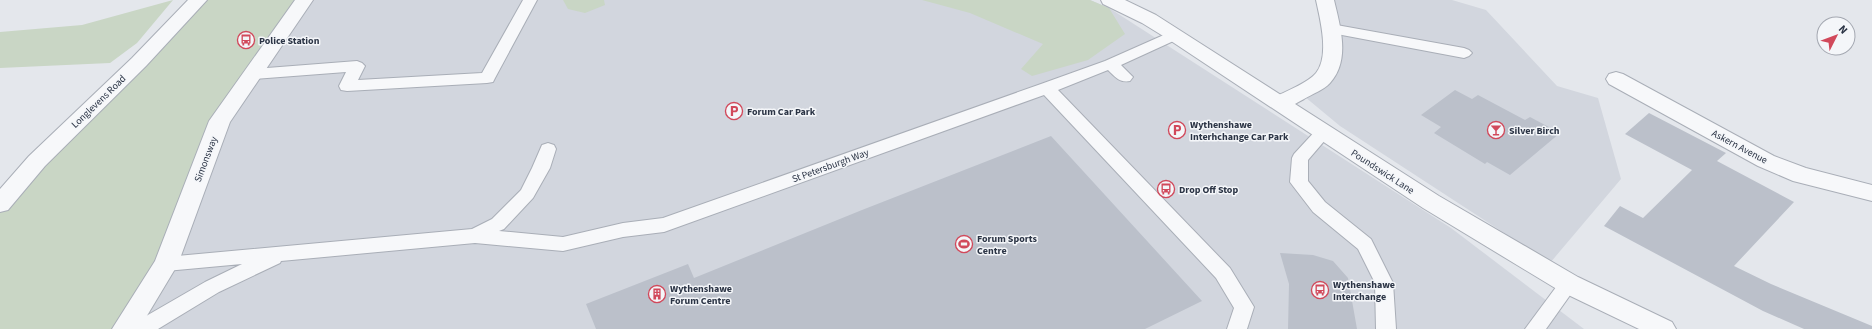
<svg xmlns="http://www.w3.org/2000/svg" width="1872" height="329" viewBox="0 0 1872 329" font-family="'Source Sans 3',sans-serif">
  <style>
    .built { fill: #d2d6de }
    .green { fill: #c9d6c5 }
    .building { fill: #bbc0ca }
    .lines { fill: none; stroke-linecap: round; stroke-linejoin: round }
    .service-casing { stroke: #a9aeb7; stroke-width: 2 }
    .minor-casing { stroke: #a9aeb7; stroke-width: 2 }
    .tertiary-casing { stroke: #a9aeb7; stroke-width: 2 }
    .service { fill: #f7f8fa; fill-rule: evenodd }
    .minor { fill: #f7f8fa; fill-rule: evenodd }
    .tertiary { fill: #f7f8fa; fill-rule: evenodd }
    .labels { text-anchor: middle; stroke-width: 3; stroke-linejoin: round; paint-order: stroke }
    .poi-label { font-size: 10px; font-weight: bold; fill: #2b3445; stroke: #f4f6f9; text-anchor: start }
    .street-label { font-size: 10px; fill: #2b3445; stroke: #f4f6f9 }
  </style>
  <rect width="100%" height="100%" fill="#e4e7ec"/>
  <g class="built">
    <path d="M304,0H1090L1109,8L1451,228L1584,329H125L220,121Z"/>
    <path d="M1324,0H1452L1486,10L1557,86L1598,98L1621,179L1550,263L1340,126L1299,92L1333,57Z"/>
  </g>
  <g class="green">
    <path d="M173,0L137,43L110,63L0,68V32L82,25Z"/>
    <path d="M198,0H304L220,121L125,329H0V204Z"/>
    <path d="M563,0H604L605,5L585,13L568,9Z"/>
    <path d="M922,0H1090L1109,8L1125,34L1088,60L1032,76L1021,69L1043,44L970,13Z"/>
  </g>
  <g class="building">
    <path d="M1455,90L1472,99L1478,95L1525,120L1530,117L1560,133L1510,175L1487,162L1485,164L1434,133L1441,127L1421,115Z"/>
    <path d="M1649,113L1726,153L1717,161L1794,202L1734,266L1771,284L1872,326V329H1804L1763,311L1604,226L1620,206L1643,218L1692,170L1625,134Z"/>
    <path d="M1051,136L1202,301L1145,329H596L586,304L688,264L694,278L862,210Z"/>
    <path d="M1280,253L1313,255L1333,261L1348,278L1357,329H1288L1289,284Z"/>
  </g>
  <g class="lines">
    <g class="service-casing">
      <g id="service">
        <path d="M523,0H537L495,78L493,82L487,83L347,91L341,90L339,86L346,72L253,79L248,78L245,74L248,70L253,69L357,61L362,63L365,66L358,80L482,73Z"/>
        <path d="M1331,24L1464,48L1469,50L1472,53L1469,56L1464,58L1326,32L1324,29L1326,26Z"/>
        <path d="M1175,30L1180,32L1182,35L1180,38L1121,65L1133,77L1130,81C1120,83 1115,77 1108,70L1058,90L1230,268L1254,307L1247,329H1227L1234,308L1216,278L1044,95L664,232L623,237L563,251L475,243L281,261L280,263L219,292L158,329H131L134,323L205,282L242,264L166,271L159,269L157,264L159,259L166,257L472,229L492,219L521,190L532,168L542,145L548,143L554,145L556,149L550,168L533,198L504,229L499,231L563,237L623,223L663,218L1041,84L1105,61Z"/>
        <path d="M1324,126L1330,128L1332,132L1308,160V181L1325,202L1371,239L1393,283L1396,329H1376L1375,283L1358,249L1313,212L1293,186L1290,182L1292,158L1294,154L1318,128Z"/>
        <path d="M1569,277L1576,279L1578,284L1546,329H1525L1562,279Z"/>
      </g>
    </g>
    <g class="minor-casing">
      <g id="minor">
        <path d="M188,0H207L146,66L45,166L8,210L0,212V189L29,156L132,58Z"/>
        <path d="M1316,0H1334C1340,26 1351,60 1330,83C1324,90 1312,94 1304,99C1293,105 1285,111 1273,108L1270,103L1273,98C1284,92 1308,83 1316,73C1330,56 1320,19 1316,0Z"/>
        <path d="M1616,72L1623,74L1774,156L1806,168L1872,185V201L1793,181L1758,166L1609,84L1606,79L1609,74Z"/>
      </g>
    </g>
    <g class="tertiary-casing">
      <g id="tertiary">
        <path d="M295,0H313L230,122L178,264L139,329H112L155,261L209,121Z"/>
        <path d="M1101,0H1125L1156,15L1439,196L1578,277L1672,322L1676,329H1639L1560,291L1423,208L1168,39L1142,23L1103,4Z"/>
      </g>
    </g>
    <use href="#service" class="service"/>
    <use href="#minor" class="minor"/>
    <use href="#tertiary" class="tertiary"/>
  </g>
  <defs>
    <g id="bus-ring" transform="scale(0.9)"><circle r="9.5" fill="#f4f6f9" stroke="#d1495b" stroke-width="1.5"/><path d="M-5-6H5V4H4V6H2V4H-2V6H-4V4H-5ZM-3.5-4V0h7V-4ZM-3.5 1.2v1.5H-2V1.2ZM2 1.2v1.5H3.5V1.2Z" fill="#d1495b"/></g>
    <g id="parking-ring" transform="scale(0.9)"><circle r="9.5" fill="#f4f6f9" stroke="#d1495b" stroke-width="1.5"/><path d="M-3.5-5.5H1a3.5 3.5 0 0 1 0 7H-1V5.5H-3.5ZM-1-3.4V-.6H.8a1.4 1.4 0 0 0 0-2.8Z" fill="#d1495b"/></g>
    <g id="bar-ring" transform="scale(0.9)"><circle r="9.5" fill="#f4f6f9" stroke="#d1495b" stroke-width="1.5"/><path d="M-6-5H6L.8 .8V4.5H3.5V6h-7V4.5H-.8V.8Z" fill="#d1495b"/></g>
    <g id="stadium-ring" transform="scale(0.9)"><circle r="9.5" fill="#f4f6f9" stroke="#d1495b" stroke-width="1.5"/><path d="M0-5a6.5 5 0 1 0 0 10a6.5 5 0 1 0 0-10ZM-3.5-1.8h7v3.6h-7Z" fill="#d1495b"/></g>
    <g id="building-ring" transform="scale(0.9)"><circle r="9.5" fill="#f4f6f9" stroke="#d1495b" stroke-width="1.5"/><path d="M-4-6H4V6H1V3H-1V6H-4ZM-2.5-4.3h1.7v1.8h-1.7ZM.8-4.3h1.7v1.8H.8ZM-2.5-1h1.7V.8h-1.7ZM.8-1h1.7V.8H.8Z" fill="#d1495b"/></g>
  </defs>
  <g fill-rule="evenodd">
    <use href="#bus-ring" x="246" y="40"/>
    <use href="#parking-ring" x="734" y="111"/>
    <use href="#parking-ring" x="1177" y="130"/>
    <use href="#bar-ring" x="1496" y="130"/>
    <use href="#bus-ring" x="1166" y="189"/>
    <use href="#stadium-ring" x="964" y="244"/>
    <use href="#bus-ring" x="1320" y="290"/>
    <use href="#building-ring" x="657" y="294"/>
  </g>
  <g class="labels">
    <g class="poi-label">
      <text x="259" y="44">Police Station</text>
      <text x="747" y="115">Forum Car Park</text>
      <text x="1190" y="128">Wythenshawe<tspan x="1190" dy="12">Interhchange Car Park</tspan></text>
      <text x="1509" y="134">Silver Birch</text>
      <text x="1179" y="193">Drop Off Stop</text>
      <text x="977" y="242">Forum Sports<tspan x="977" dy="12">Centre</tspan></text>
      <text x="1333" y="288">Wythenshawe<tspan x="1333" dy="12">Interchange</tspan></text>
      <text x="670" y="292">Wythenshawe<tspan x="670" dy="12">Forum Centre</tspan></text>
    </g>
    <g class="street-label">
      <text transform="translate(98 101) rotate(-44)" y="4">Longlevens Road</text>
      <text transform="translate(1740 146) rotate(28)" y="4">Askern Avenue</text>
      <text transform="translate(205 159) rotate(-69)" y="4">Simonsway</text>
      <text transform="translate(830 165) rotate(-20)" y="4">St Petersburgh Way</text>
      <text transform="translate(1383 171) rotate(33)" y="4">Poundswick Lane</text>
    </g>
  </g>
  <g transform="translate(1836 36) rotate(48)"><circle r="19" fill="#f4f6f9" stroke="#a4a8b1"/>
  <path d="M0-3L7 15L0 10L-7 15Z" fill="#d1495b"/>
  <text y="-6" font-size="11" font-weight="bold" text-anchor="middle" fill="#2b3445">N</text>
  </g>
</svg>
